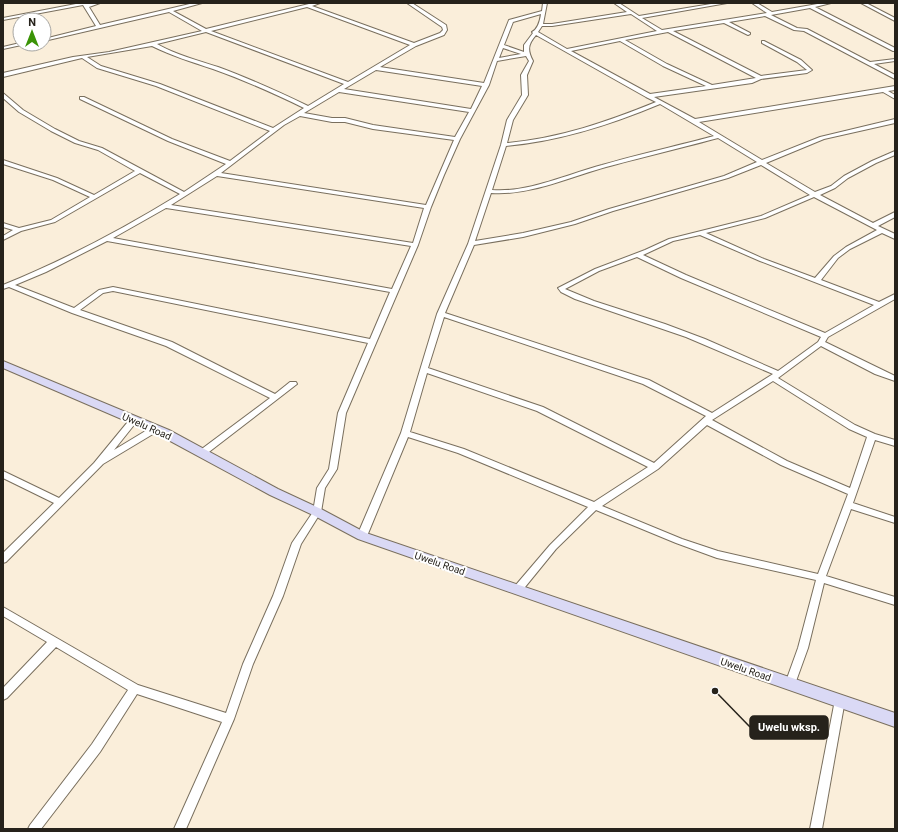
<svg xmlns="http://www.w3.org/2000/svg" width="898" height="832" viewBox="0 0 898 832" font-family="Roboto,sans-serif">
  <style>
    .lines { fill: none; stroke-linecap: round; stroke-linejoin: round }
    .street-casing { stroke: #796f5e; stroke-width: 2 }
    .secondary-casing { stroke: #796f5e; stroke-width: 2 }
    .street { fill: #fff; fill-rule: evenodd }
    .secondary { fill: #dad9f5; fill-rule: evenodd }
    .labels { text-anchor: middle; stroke-width: 4; stroke-linejoin: round; paint-order: stroke }
    .street-label { font-size: 10px; fill: #26221b; stroke: #fff }
    .leader { fill: none; stroke: #26221b; stroke-width: 1.5 }
    .callout-dot { fill: #26221b; stroke: #fff; stroke-width: 1.5 }
    .callout { fill: #26221b; stroke: #26221b; stroke-width: 1.5 }
    .callout-label { font-size: 11px; text-anchor: middle; font-weight: bold; fill: #fff }
  </style>
  <rect width="100%" height="100%" fill="#faeeda"/>
  <g class="lines">
    <g class="street-casing">
      <g id="street">
        <path d="M81,3H85L87,4L100,3L89,7L100,25L194,3H202L173,11L206,29L313,3H320L312,6L414,43L440,33L443,30L442,27L407,3H412L446,25L447,30L444,35L416,46L380,67L484,83L509,20L542,11L543,3H547L543,24H552L627,12L614,3H619L639,16L717,3H727L642,18L662,30L767,13L752,3H757L772,12L823,3H831L815,7L895,48V51H893L810,8L771,15L797,28L807,29L870,62L895,59V61L874,64L895,75V79L804,31L794,30L765,16L729,22L750,33V34L748,35L724,23L673,31L761,76L807,70L797,62L762,43V41H764L801,60L812,70L807,73L761,79L752,83L654,97L695,119L895,86V90L888,91L895,95V99L883,92L699,122L762,160L820,137L895,119V123L824,139L766,163L815,192L831,186L844,176L872,161L895,151V155L876,163L848,178L835,188L820,195L873,223L895,212V217L878,226L895,234V239L882,233L850,249L838,258L821,280L879,302L895,294V299L828,337L825,342L895,376V381L875,374L821,346L778,378L855,425L875,434L895,440V446L875,440L853,503L895,517V523L851,509L826,576L895,597V605L824,583L808,648L795,684L794,687L790,688L786,687L785,684L798,648L816,580L717,558L676,543L596,510L556,549L521,592L518,593L515,592L513,589L515,586L550,545L588,507L458,453L408,437L367,536L365,538L362,539L359,538L357,536L401,433L437,314L468,244L501,145L507,120L522,95L521,75L529,61L526,56L497,61L489,85L460,139L444,175L431,207L418,245L346,413L337,469L325,488L321,512L301,544L283,596L253,664L234,719L186,829H174L222,722L137,694L100,752L41,829H28L30,825L92,744L128,690L56,647L7,698L3,700V688L47,642L3,616V607L138,685L226,713L243,664L273,596L292,543L313,512L317,488L329,469L338,413L368,343L113,291L103,293L80,310L172,342L275,394L290,382H296L297,384L205,455H199L198,453L199,451L270,398L166,346L72,313L9,287L3,289V285C65,260 123,229 180,194L140,173L55,222L21,231L3,240V236L13,230L3,227V223L19,228L51,220L90,197L53,180L3,164V160L57,178L94,195L135,171L98,150L75,143L51,131L19,112L3,98V93L23,110L55,129L79,141L102,148L184,192L226,164L168,141L80,99V97H84L172,139L230,161L270,131L156,86L97,68L82,58L3,77V73L73,57L109,52L202,31L169,12L44,41V39L96,26L83,5L3,20V18ZM307,7L410,45L348,82L211,31ZM541,14C540,21 538,29 532,32L533,33L524,45V52L504,45L513,22ZM631,14L657,31L567,49L538,32L542,26H552ZM206,32L344,84L308,106C279,92 248,78 218,67C197,60 176,55 157,44ZM668,32L756,78L712,85L667,64L625,40ZM536,35L646,97L656,102C607,122 560,138 507,143L513,120L528,95L527,75L533,61C527,50 528,44 536,35ZM620,41L663,66L706,86L650,94L571,51ZM152,46C172,56 192,62 213,69C244,80 275,94 304,108L273,128L160,84L101,66L87,57ZM503,48L521,54L499,58ZM376,70L482,86L471,109L344,89ZM339,92L469,112L455,137L373,125L345,118H332L304,113ZM660,104L714,136C677,146 639,154 602,165C568,174 528,193 492,190L506,146C560,141 610,125 660,104ZM300,116L332,122H345L373,129L454,140L426,205L221,173L284,125ZM718,138L757,162L724,176L609,209L571,222L523,233L475,241L491,193C529,196 570,177 606,167C643,157 681,148 718,138ZM761,165L810,195L761,216L669,239L645,250L595,269L558,288L561,292L575,299L686,337L773,374L712,413L649,380L445,313L474,245L523,237L575,224L613,211L728,178ZM217,176L424,208L413,243L171,205ZM814,197L877,230L846,247L834,256L815,278L764,259L706,233L765,218ZM166,208L411,246L392,289L113,238ZM700,235L760,261L874,305L825,333L686,275L643,255L673,241ZM107,241L390,292L370,339L113,287L99,290L74,308L15,285L46,272ZM637,257L681,278L821,337L818,342L778,371L705,339L665,324L594,301L565,289L599,271ZM444,317L643,384L706,416L654,463L543,407L428,368ZM427,373L537,411L648,467L594,502L464,449L410,432ZM773,381L849,429L867,437L850,488L787,461L712,420ZM707,425L781,465L848,494L818,574L718,551L682,539L602,506L658,469Z"/>
        <path d="M861,3H866L895,18V21Z"/>
        <path d="M20,43L26,44L3,49V47Z"/>
        <path d="M134,417L138,420L114,450L152,427H158L159,429L158,431L103,464L6,562L3,563V553L54,503L3,478V471L59,498L94,463L131,418Z"/>
        <path d="M840,695L844,697L845,700L822,829H810L835,700L836,697Z"/>
      </g>
    </g>
    <g class="secondary-casing">
      <path id="secondary" d="M3,361L169,430L278,489L321,509L366,533L895,713V727L358,539L313,515L270,495L161,436L3,368Z"/>
    </g>
    <use href="#street" class="street"/>
    <use href="#secondary" class="secondary"/>
  </g>
  <g class="labels">
    <g class="street-label">
      <text transform="translate(147 426) rotate(24)" y="4">Uwelu Road</text>
      <text transform="translate(440 563) rotate(19)" y="4">Uwelu Road</text>
      <text transform="translate(746 669) rotate(19)" y="4">Uwelu Road</text>
    </g>
  </g>
  <path class="leader" d="M715 691L750 727"/>
  <circle class="callout-dot" cx="715" cy="691" r="4"/>
  <rect class="callout" x="750" y="716" width="78" height="23" rx="4"/>
  <g class="callout-label">
    <text x="789" y="731">Uwelu wksp.</text>
  </g>
  <rect width="898" height="832" fill="none" stroke="#26221b" stroke-width="8"/>
  <g transform="translate(32 32)"><circle r="19" fill="#ffffff" stroke="#a8a7a4"/>
  <path d="M0-3L7 15L0 10L-7 15Z" fill="#3a9306"/>
  <text y="-6" font-size="11" font-weight="bold" text-anchor="middle" fill="#26221b">N</text>
  </g>
</svg>
